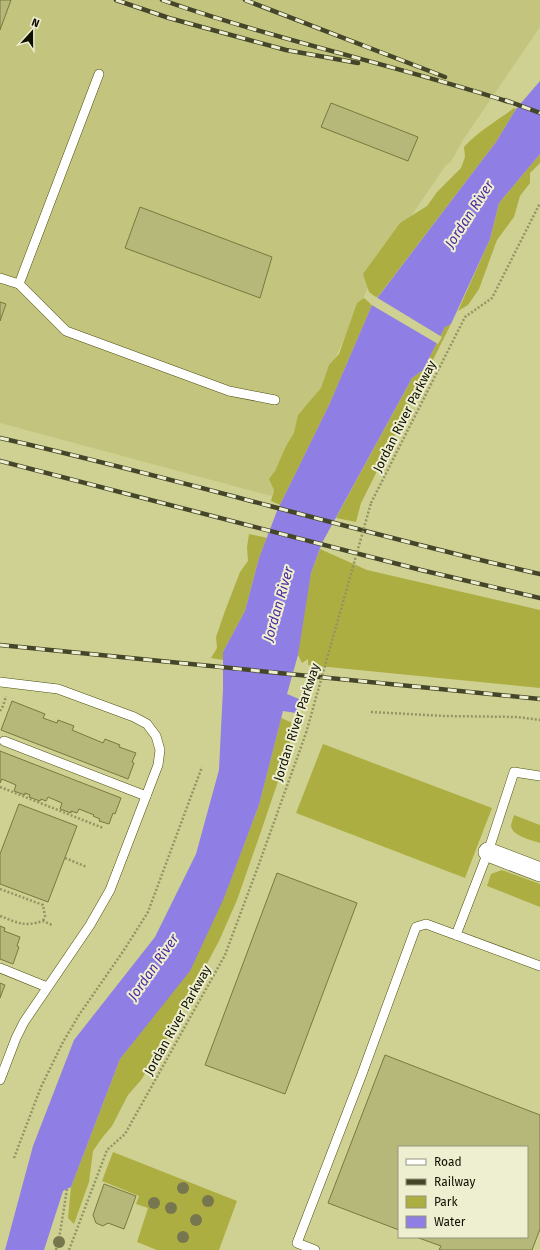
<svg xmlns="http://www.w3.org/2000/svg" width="540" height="1250" viewBox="0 0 540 1250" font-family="'Fira Sans',sans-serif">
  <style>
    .built { fill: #c3c57e }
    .green { fill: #adae41 }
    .water { fill: #8f7ee4 }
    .pier { fill: #cfd192 }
    .building { fill: #b6b87a; stroke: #78793d }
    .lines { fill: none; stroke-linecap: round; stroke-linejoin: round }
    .service-casing { stroke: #4f4f0f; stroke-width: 10 }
    .minor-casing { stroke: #4f4f0f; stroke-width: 20 }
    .path { stroke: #939464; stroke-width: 2.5; stroke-dasharray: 2 2; stroke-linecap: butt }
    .service { stroke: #fff; stroke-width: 9 }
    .minor { stroke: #fff; stroke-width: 19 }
    .rail-casing { stroke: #454629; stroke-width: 4.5 }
    .rail { stroke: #eeefd0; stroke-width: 3; stroke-dasharray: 9; stroke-linecap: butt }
    .path-bridge { stroke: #939464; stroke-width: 2.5; stroke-dasharray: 2 2; stroke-linecap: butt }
    .tree { fill: #76774f }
    .labels { text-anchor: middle; stroke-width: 4; stroke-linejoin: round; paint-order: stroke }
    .street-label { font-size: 13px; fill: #101000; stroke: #eeefd0 }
    .water-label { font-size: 14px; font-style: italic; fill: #4e2ba2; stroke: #eeefd0 }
  </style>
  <rect width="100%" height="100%" fill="#cfd192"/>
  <path class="built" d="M0,0H540V27L463,140L451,162L446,165L380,262L271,496L0,423Z"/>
  <g class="green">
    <path d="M514,108L516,109L496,142L377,298L369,292L363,274L400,223L427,206L437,192L461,168L465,157L464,147C477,132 498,120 514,108Z"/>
    <path d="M540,154V163L530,173V183L520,196L514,217L497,240L479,289L468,305L458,311L490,239L499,203Z"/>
    <path d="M364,298L372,305L329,405L280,505L271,501L274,490L269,479L275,471L286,446L294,433L298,415L321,388L329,365L339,354L357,303Z"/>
    <path d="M451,324L361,503L356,522L336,518L412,378L423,370L445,327Z"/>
    <path d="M249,534L267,538L259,558L245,611L223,652V660L211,658L217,648L216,637L225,611L240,572L248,561L247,547Z"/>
    <path d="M320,549L367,570L540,610V688L308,665V659L302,663L298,655L302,619L311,573Z"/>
    <path d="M281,718L295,724L285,761L257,843L237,900L219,941L167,1039L141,1080L128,1095L112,1126L102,1138L93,1151L89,1182L74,1224L68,1218L71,1187L120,1059L148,1023L224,897L259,805Z"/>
    <path d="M323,744L492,808L465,878L296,813Z"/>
    <path d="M514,815L540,825V843C532,840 511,836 511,825C512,822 513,818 514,815Z"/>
    <path d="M502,870L540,884V907L487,886L491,874Z"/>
    <path d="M113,1152L237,1201L219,1250H157L137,1242L148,1208L136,1204L139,1196L102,1181Z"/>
  </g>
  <path class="water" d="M540,81V154L499,203L490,239L451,324L445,327L423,370L412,378L322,543L311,573L298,655L287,694L299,699L296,713L283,711L259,805L224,898L190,971L120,1059L71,1187L63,1191L44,1250H5L33,1146L74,1040L155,937L196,854L219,770L223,689V652L245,611L259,558L277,511L329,405L372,305L496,142L516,109Z"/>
  <path class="pier" d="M376,297L442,337L438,344L370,304Z"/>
  <g class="building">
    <path d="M0,0H11L0,30Z"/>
    <path d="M331,103L418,137L408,161L321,127Z"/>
    <path d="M140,207L272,257L260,298L125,248Z"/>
    <path d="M0,302L6,304L0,321Z"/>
    <path d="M12,701L45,714L43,718L57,723L58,720L74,726L72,730L103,743L105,739L120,745L119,747L136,753L132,762L134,763L128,779L1,730Z"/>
    <path d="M0,751L121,798L115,814L113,813L109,824L99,821L100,819L93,816L94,815L79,809L77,813L71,811V813L60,809L62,803L48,797L46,801L41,799L40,801L29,797L30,795L25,793V795L14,791L16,785L2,779L0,783Z"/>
    <path d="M19,804L77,826L48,902L0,884V854Z"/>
    <path d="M277,873L357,903L285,1094L205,1065Z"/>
    <path d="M0,926L5,928L4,931L20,937L17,946L19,947L13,964L0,959Z"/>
    <path d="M0,983L5,985L0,998Z"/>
    <path d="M385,1055L540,1115V1229L532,1250H439L441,1246L416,1237H527V1147H399V1230L328,1203Z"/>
    <path d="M104,1184L136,1196L124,1229L108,1223L103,1226L96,1223L93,1215Z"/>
  </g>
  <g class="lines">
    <g class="service-casing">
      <g id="service">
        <path d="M0,278L19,284L99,74"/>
        <path d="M19,284L66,331L229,391L275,400"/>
        <path d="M0,682L58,689L134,717L147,724L156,736L160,750L158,765L110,890L90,925L24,1022L16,1038L0,1080"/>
        <path d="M4,741L146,796"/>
        <path d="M540,776L514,772L488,852L456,935L540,966"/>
        <path d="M0,968L47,987"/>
        <path d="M315,1250L297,1243L362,1074L416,927L426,924L456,935"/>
      </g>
    </g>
    <g class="minor-casing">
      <path id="minor" d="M488,852L540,872"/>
    </g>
    <g class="path">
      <path d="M371,503L465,317L492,298L540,203"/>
      <path d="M0,711L3,706L6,696"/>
      <path d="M371,712L445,716L516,717L540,720"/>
      <path d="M0,787L103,828"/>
      <path d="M65,858L87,867"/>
      <path d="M0,889L43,905L45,916L43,921"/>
      <path d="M0,916C19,923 23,927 43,921L52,925"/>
      <path d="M14,1158L41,1087L63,1042L79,1015L124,950L148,912L202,767"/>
      <path d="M56,1250L60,1233L67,1189"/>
      <path d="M69,1250L107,1150L125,1134L225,955L259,864L306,733"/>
    </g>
    <use href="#service" class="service"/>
    <use href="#minor" class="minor"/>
    <g class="rail-casing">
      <g id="rail">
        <path d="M116,0L169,18L286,50L358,63"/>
        <path d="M162,0C276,40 395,65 509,102"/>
        <path d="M245,0L445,77"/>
        <path d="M505,100L540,113"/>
        <path d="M0,438C181,479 359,533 540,574"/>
        <path d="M0,461L421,570L540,598"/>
        <path d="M0,645L540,699"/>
      </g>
    </g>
    <use href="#rail" class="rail"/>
    <path class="path-bridge" d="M306,733L371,503"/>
  </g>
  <g class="tree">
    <circle cx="183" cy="1188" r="6"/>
    <circle cx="208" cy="1201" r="6"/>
    <circle cx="154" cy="1203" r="6"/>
    <circle cx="171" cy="1208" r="6"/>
    <circle cx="196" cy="1220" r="6"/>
    <circle cx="183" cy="1237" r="6"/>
    <circle cx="59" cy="1242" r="6"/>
  </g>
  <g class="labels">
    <g class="street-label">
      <text transform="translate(404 416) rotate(-63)" y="5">Jordan River Parkway</text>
      <text transform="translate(296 722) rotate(-72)" y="5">Jordan River Parkway</text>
      <text transform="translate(177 1020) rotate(-61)" y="5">Jordan River Parkway</text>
    </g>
    <g class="water-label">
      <text transform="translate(469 214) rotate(-57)" y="5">Jordan River</text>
      <text transform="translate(278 604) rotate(-74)" y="5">Jordan River</text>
      <text transform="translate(153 967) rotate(-55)" y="5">Jordan River</text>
    </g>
  </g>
  <rect x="398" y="1146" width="130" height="92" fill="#eeefd0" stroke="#95967d"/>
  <rect x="406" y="1159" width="20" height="6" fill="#ffffff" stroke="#95967d"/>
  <text x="434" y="1166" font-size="12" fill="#101000">Road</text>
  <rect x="406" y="1179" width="20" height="6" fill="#454629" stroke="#95967d"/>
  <text x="434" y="1186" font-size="12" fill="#101000">Railway</text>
  <rect x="406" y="1196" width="20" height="12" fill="#adae41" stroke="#95967d"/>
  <text x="434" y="1206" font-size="12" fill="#101000">Park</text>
  <rect x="406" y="1216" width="20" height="12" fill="#8f7ee4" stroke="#95967d"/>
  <text x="434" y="1226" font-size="12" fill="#101000">Water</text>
  <g transform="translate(32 32) rotate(21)" stroke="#eeefd0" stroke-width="3" paint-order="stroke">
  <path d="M0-3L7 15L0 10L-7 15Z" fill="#101000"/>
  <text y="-6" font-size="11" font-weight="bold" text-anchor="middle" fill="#101000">N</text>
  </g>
</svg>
